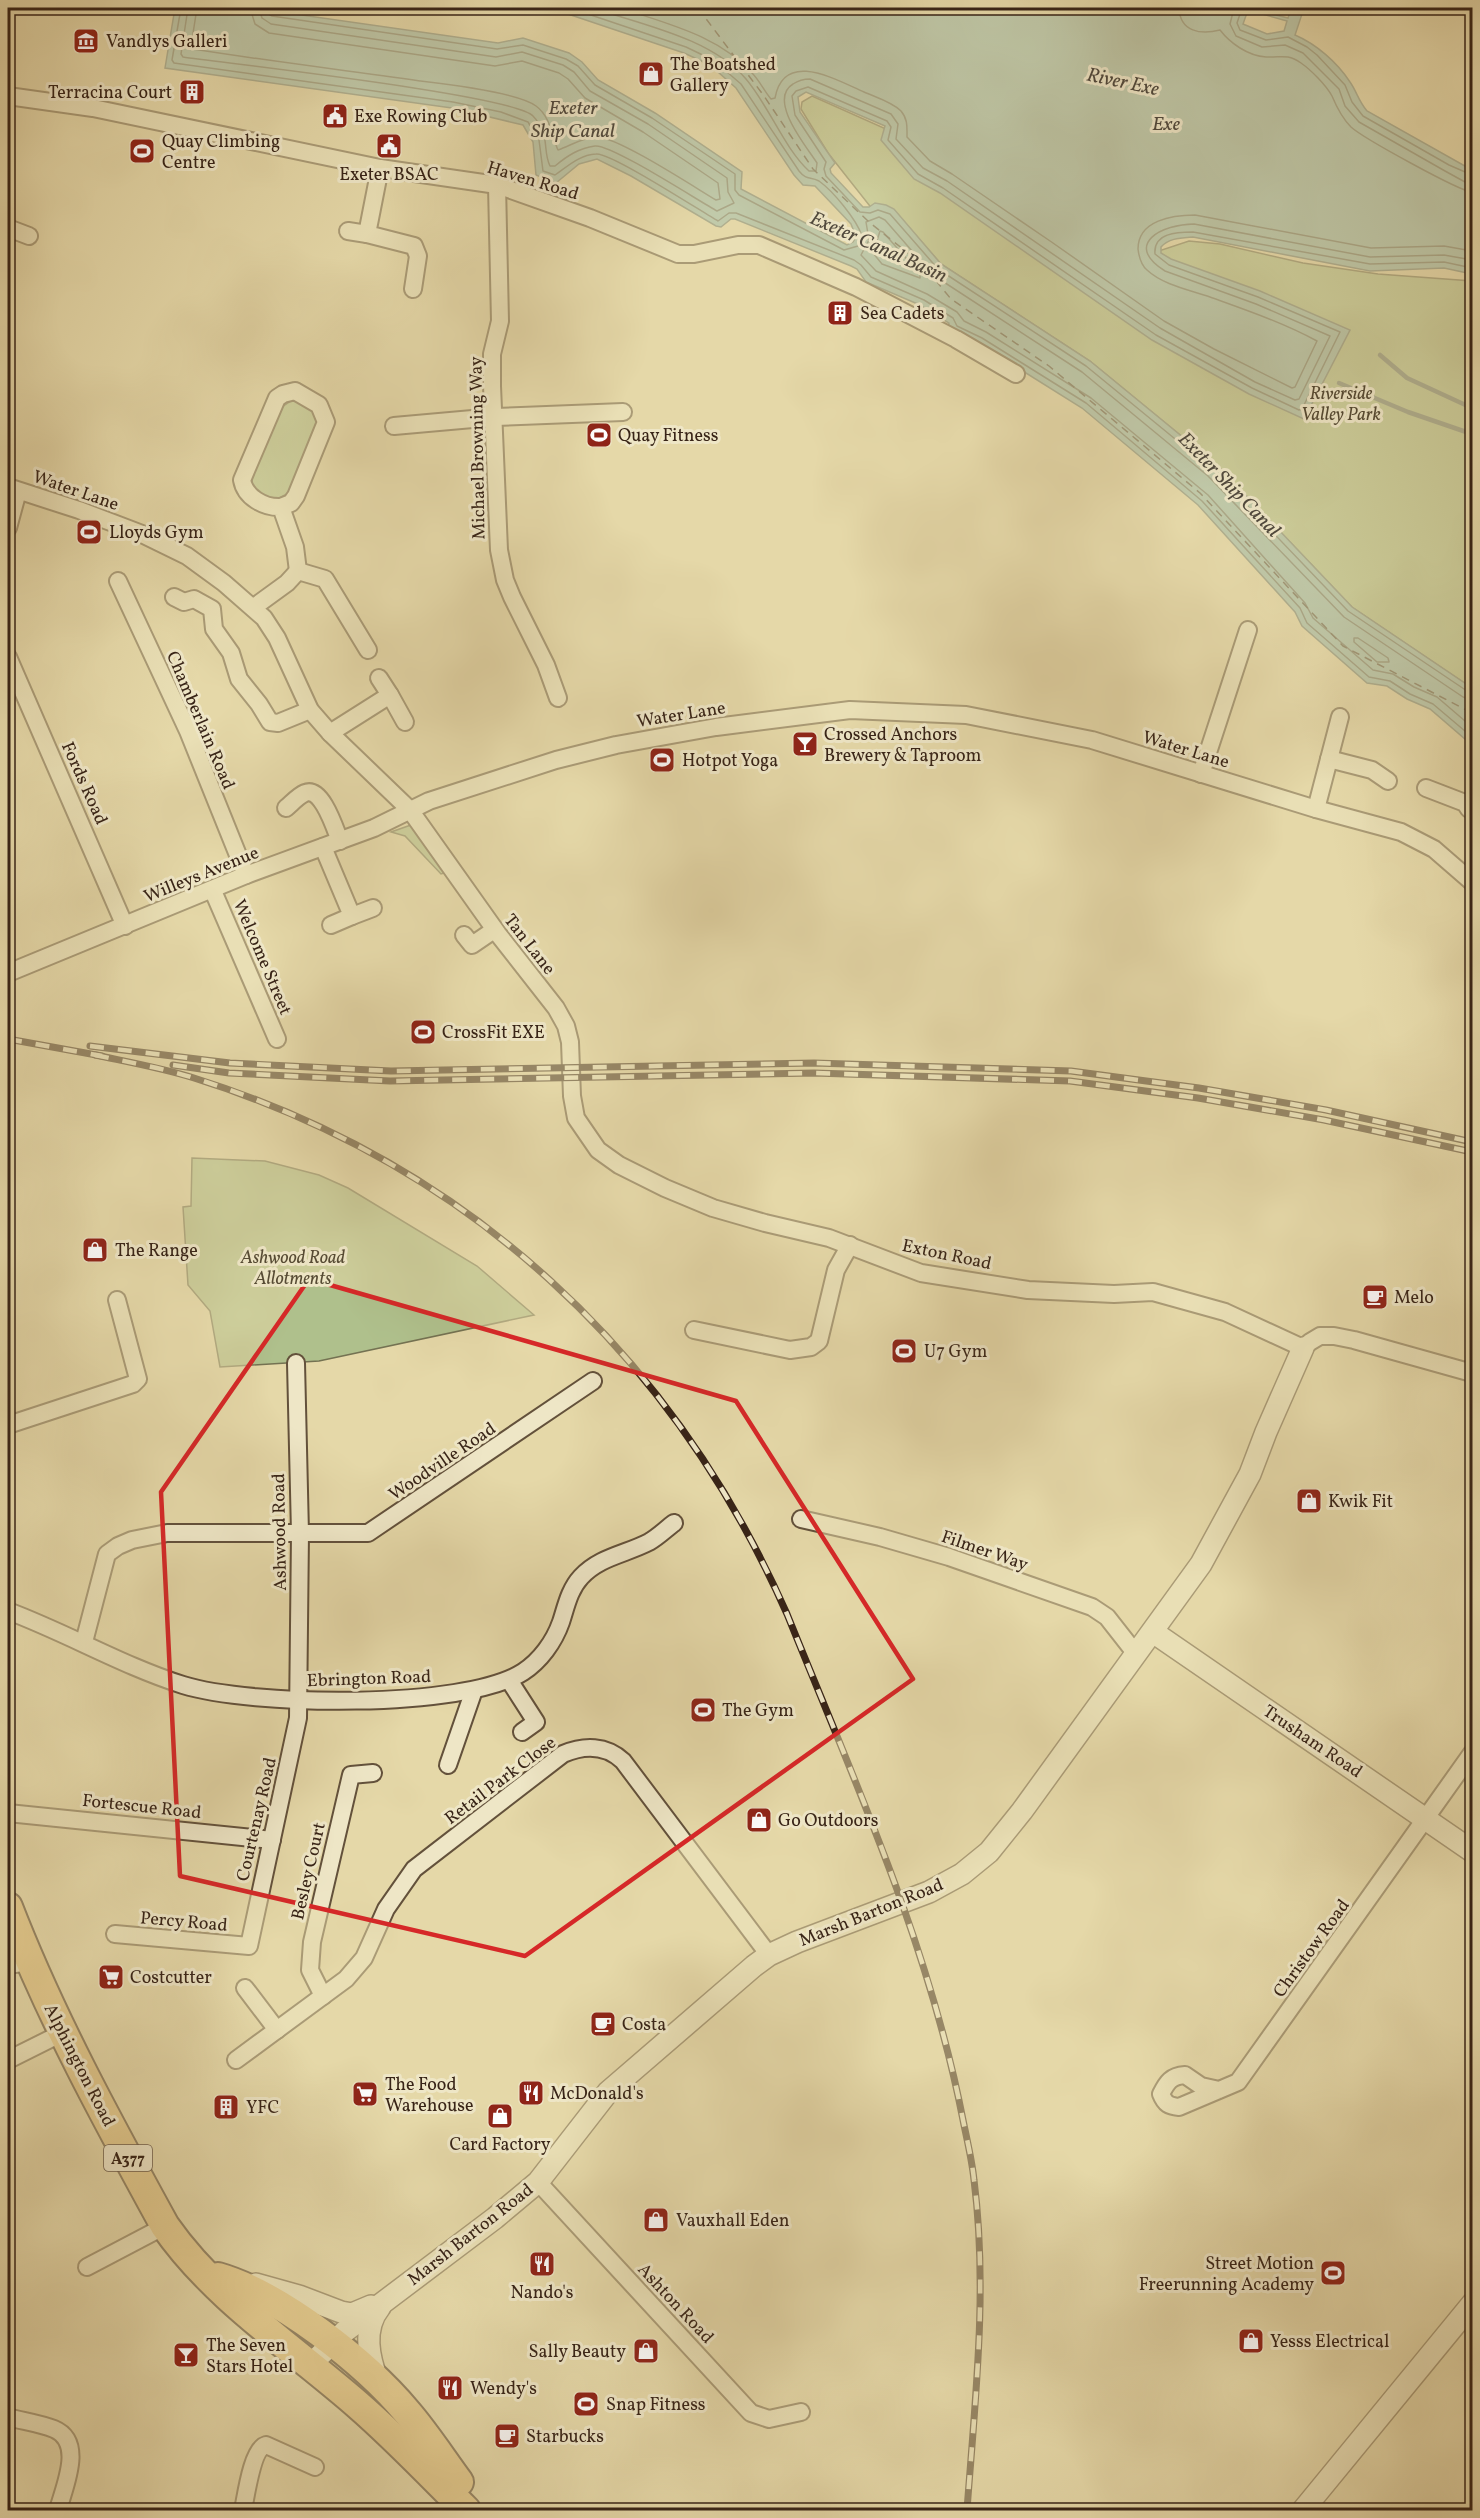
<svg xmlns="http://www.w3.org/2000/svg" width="1480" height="2518" viewBox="0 0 1480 2518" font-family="Vollkorn,serif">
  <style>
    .green { fill: #afc08c; stroke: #747252; stroke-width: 1.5 }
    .water { fill: #96b9ae; stroke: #707d72; stroke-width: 1.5; fill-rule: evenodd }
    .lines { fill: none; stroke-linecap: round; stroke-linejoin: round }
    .shore { stroke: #676e62; stroke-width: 1.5 }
    .stream { stroke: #707d72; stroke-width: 4.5 }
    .ferry { stroke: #50493d; stroke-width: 1.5; stroke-dasharray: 8 6; stroke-linecap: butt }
    .minor-casing { stroke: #63513b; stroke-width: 20 }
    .tertiary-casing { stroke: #63513b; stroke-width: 24 }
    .trunk-casing { stroke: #382417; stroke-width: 32 }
    .minor { stroke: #eee6c6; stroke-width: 16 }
    .tertiary { stroke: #eee6c6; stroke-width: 21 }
    .trunk { stroke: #e2bc74; stroke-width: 28 }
    .rail-casing { stroke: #382417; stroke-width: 7 }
    .rail { stroke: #eee6c6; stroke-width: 4.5; stroke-dasharray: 14; stroke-linecap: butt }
    .marked { fill: none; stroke: #d62828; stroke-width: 4.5; stroke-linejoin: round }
    .labels { text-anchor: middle; stroke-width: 6; stroke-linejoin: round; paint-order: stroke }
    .shield { fill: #eee6c6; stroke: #6f5e4c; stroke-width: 1.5 }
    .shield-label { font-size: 16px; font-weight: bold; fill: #382417 }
    .poi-label { font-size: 18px; fill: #382417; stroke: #eee6c6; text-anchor: start }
    .street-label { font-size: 18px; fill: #382417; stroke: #eee6c6 }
    .park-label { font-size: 18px; font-style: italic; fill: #564b34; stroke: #eee6c6 }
    .water-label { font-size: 20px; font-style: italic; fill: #50493d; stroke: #eee6c6 }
  </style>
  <rect width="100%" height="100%" fill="#e5d8a8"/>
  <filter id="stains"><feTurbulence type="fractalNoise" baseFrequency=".00333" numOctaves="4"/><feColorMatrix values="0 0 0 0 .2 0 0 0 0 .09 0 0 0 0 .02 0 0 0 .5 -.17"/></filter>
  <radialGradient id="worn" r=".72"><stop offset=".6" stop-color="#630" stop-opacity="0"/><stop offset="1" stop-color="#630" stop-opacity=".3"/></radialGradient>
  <g class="green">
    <path d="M812,96L1159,251L1189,241L1220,244L1303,263L1378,274L1472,281V688L1352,607L1218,466L1090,361L941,264L894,210H873L828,153L801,109L802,102Z"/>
    <path d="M294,399L316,413L317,426L291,488L287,494L275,500H266L257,492L252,484L253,469L282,407Z"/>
    <path d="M411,825L444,873L441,874L405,836L391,832Z"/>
    <path d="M192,1158L265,1161L319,1175L348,1188L477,1266L534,1315L319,1361L220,1367L210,1311L188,1285L183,1207L191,1206Z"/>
  </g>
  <path class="water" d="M175,8H253L498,43L523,38L569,53L582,62L598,80L655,113L742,172L741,189L847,245L853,242L856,237L851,224L815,186L803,185L794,175L736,88L710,65L684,53L550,8H1177L1206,11L1215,8H1249L1288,18L1290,12L1273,8H1304L1295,35C1316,44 1337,62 1350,82C1357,92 1358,100 1367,111L1472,170V274L1444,268L1370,271L1193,237C1181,238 1169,238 1161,247V253L1171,259L1260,291L1350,330L1304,419L1249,394L1152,340L940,193L914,179L881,140L885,126L806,92L798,97L800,112L835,163L830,169L831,173L863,207H869L875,203L886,205L894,209L941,264L1090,361L1218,466L1352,607L1472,688V745L1430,709L1407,699L1387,686L1367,683L1302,626L1295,612L1198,505L1082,408L978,343L948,328L949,323L920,305L866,282L857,269L851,266L735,219H731L721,227L716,226L631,176L597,159L579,164L556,183L536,175L533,142L523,125L452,108L165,68ZM1248,10L1287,21L1284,31L1267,34L1243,24Z"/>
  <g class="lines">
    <g class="shore">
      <path d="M181,8L172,60L174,63L453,102L501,112L528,122L539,140L543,171L555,175C568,166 579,155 596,154C610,152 699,210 718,221L729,213H736L854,260L861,265L871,277L924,300L953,318L957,326L982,338L1086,403L1202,501L1300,608L1307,623L1369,677L1390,681L1410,694L1433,704L1472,737"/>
      <path d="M188,8L181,54L183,57C231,64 513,95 533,116C551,135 542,150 550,166H555C567,156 579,148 595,146C611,144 697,200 717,211L734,203L728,192L727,178L648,124L590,91L574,72L563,65L522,52L496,57L271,24L262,18L259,8"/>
      <path d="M197,8L191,46L193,49C268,61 344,70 420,81C446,84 516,92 536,106C551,117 552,137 558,150C570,146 583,137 597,137C618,137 694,187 716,200L720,199L718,183L643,132L585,98L568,79L559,73L522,61L495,66L269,33L255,24L250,8"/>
      <path d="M266,8L267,13L272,16L497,49L523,45L566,59L578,66L595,85L652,118L735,174V190L739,195L844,250L858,246L862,236C857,220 833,191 819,181C810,176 807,181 799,171L741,84L713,60L686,47L570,8"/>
      <path d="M593,8C643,25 711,38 746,79C769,106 784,148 809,171H816L817,163C807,147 767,100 793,84C799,80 803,79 810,79L891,114L898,124L896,139L923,168L947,181L1160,328L1255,382L1295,400L1299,399L1330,336L1256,304L1165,271C1122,244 1163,224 1194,224L1370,257L1444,255L1472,260"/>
      <path d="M621,8C667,24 718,35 752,73C760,81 764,91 771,99L775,98C784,49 836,80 864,92C875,97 892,102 901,111C908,119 907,128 907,137L930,161L952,174L1053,243L1164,321L1214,349L1292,388L1295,387L1317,341C1284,323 1246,310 1210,297C1190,290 1163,285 1147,270C1141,265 1139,257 1138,249C1138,220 1173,215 1195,215L1371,248L1444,246L1472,251"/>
      <path d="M1179,8C1180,32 1201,35 1220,30C1230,43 1248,56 1266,57C1281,58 1286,53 1301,63C1311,70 1326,85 1332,96C1337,108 1342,118 1351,127C1363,138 1459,191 1472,192"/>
      <path d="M1234,8L1230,24L1236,36L1262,47L1285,45L1303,53L1339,89L1345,106L1359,122L1445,171L1465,182L1472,183"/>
      <path d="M1242,8L1237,23L1240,30L1266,40L1288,37L1307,47L1317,55L1345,85L1352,102L1363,116L1449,165L1472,175"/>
      <path d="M880,231L883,232L920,274V278L882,264L873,253Z"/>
      <path d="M1472,268L1444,262L1370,264L1193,232C1177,232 1153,233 1155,254L1169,265L1258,297L1340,332L1302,409L1299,410L1252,388L1156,335L943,188L918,174L888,140L891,127L887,121L808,87L796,91L792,96L795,115L826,162L824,169L826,176L860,212L870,213L878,210L890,214L938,269L1086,366L1213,470L1348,611L1467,691L1472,692"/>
      <path d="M1354,638H1358L1388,658L1389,662H1377L1354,642Z"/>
      <path d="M1472,700L1463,697L1344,617L1208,476L1082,372L933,275L885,220L879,217L866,222L869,240L861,255L876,271L927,294L957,312L964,321L986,332L1091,398L1208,495L1305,603L1313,618L1373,670L1393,674L1414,687L1437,697L1472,727"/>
    </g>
    <g class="stream">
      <path d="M1380,355L1407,378L1472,408"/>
      <path d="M1339,383L1408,412L1472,434"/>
    </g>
    <path class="ferry" d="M698,8L764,96L813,169L869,222L923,265L951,299L1049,366L1200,493L1343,646L1472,713"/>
    <g class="minor-casing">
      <g id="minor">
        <path d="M8,96L93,108L380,168L497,185L590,218L678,254H694L738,245H759L856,287L956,339L1016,374"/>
        <path d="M380,168L367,234L414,246L418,256L413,289"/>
        <path d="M497,185L500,321L492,354V386L499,550L505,580L512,597L546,665L558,698"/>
        <path d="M8,228L29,236"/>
        <path d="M348,231L367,234"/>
        <path d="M394,426L495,417L623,412"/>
        <path d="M8,487L79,510L142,534L187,556L224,583L264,618L277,638L310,710L330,733L410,810L498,934L556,1008L566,1026L570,1042L572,1096L576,1118L598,1150L619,1165L665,1188L713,1208L765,1223L829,1238L921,1273L1028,1290L1114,1294L1153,1292L1225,1312L1303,1348L1310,1342L1320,1336H1334L1354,1340L1472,1373"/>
        <path d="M281,507L291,503L296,496L326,422L319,405L295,391L283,394L277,398L242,480C245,497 264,508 281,507L295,547L298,571"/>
        <path d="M8,528L18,491"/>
        <path d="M118,581L188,731L246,875"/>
        <path d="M174,597L184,602L194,599L212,609L214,629L231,653L239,679L259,704L270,722L278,723L310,710"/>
        <path d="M254,607L287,583L298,571L325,579L368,650"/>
        <path d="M8,657L125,926"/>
        <path d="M390,695L405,722"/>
        <path d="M330,733L390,695L379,678"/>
        <path d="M1329,759L1372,770L1388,781"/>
        <path d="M1201,774L1248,630"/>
        <path d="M1426,788L1465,803L1469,809"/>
        <path d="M286,808C292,803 298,796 305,793C322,786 335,829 340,841"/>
        <path d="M1316,809L1340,717"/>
        <path d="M323,847L352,916L331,925"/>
        <path d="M213,891L277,1039"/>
        <path d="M352,916L373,908"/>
        <path d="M464,935L472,945L494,930"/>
        <path d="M8,973L246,875L374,828L429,801L556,760L616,745L716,727L850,710L966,715L1092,740L1316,809L1401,832L1434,849L1472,882"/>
        <path d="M694,1330L790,1350L811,1347L819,1341L836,1270L850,1245"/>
        <path d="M8,1425L133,1384L138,1379L117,1300"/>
        <path d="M801,1519L880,1537L949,1557L1092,1607L1107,1617L1136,1654"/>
        <path d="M8,1611C67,1633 123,1666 183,1685C250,1706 464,1710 523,1672C540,1661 554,1642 561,1622C566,1607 569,1590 581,1577C599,1557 626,1554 649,1542C658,1537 666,1529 674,1523"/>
        <path d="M84,1642L107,1554L118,1546L132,1540L167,1533H368L593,1381"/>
        <path d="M509,1680L536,1722L522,1732"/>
        <path d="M448,1765L474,1690"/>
        <path d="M8,1813L272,1840"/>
        <path d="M115,1934L249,1946L298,1718L300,1533L296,1363"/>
        <path d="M8,1965L29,1962"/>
        <path d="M245,1988L277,2030"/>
        <path d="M323,1996L310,1970L312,1942L351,1775L373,1773"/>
        <path d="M8,2060L62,2033"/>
        <path d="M236,2060L346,1979L364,1958L386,1909L414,1869L563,1754C584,1745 606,1745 623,1761L769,1955"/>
        <path d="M1219,2090L1201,2086L1185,2075C1171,2076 1167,2082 1161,2094C1165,2104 1169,2106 1179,2107L1238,2082L1472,1753"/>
        <path d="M538,2182L751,2413L769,2419L801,2412"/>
        <path d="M87,2267L165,2226"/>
        <path d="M8,2417C22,2421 39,2423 54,2429C85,2442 64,2487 58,2510"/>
        <path d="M243,2510C246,2496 252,2449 266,2445L315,2467"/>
      </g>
    </g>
    <g class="tertiary-casing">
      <g id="tertiary">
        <path d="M1153,1632L1472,1851"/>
        <path d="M256,2284L299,2296L341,2312L352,2314L371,2306"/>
        <path d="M310,2365L344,2332L495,2218L538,2182L608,2092L754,1966L769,1955L797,1942L929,1892L962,1874L989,1852L1022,1811L1201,1564L1250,1474L1266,1432L1303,1348"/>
        <path d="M378,2382C369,2358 362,2329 380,2307"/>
        <path d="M1303,2510L1472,2304"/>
      </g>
    </g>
    <g class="trunk-casing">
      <g id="trunk">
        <path d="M8,1907C51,2018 108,2122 165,2226C215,2298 293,2348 358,2405C396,2438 431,2475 466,2510"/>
        <path d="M218,2277C280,2295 365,2362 407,2412C426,2434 442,2459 459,2482"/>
      </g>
    </g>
    <use href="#minor" class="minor"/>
    <use href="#tertiary" class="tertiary"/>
    <use href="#trunk" class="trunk"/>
    <g class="rail-casing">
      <g id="rail">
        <path d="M8,1039L102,1056"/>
        <path d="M90,1046L230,1063L391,1071L814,1063L1071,1071L1199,1088L1326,1110L1472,1142"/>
        <path d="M95,1055C128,1062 162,1068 194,1078C468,1164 672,1353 787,1614C854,1780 929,1944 963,2120C967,2140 972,2160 974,2180C988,2289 975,2401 967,2510"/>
        <path d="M173,1065L229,1073L390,1081L814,1073L1070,1081L1198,1098L1324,1120L1472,1152"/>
      </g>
    </g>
    <use href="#rail" class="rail"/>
  </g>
  <path d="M0 0H1480V2518H0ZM309,1279L736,1401L913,1679L525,1956L180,1876L161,1492Z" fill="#e5d8a8" fill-opacity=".55" fill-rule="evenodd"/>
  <path class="marked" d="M309,1279L736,1401L913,1679L525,1956L180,1876L161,1492Z"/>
  <defs>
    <g id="museum-square" transform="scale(1.35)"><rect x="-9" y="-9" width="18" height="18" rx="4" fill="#8f2418" stroke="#eee6c6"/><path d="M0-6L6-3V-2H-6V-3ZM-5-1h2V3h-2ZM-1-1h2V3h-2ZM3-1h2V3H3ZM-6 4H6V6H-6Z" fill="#fff"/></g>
    <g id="shop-square" transform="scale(1.35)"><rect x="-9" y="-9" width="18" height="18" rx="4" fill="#8f2418" stroke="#eee6c6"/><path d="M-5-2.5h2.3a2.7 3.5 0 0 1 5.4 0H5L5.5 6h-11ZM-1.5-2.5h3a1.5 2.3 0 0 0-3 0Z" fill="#fff"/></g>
    <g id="building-square" transform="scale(1.35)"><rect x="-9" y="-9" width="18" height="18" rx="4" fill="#8f2418" stroke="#eee6c6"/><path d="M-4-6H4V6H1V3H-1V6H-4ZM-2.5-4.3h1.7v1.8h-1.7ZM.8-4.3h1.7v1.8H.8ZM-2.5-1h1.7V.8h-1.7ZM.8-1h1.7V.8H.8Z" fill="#fff"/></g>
    <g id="civic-square" transform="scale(1.35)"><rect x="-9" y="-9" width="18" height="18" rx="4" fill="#8f2418" stroke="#eee6c6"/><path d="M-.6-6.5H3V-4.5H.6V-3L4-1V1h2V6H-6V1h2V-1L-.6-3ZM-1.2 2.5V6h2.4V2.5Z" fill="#fff"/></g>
    <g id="stadium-square" transform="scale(1.35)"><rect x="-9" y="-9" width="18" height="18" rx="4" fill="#8f2418" stroke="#eee6c6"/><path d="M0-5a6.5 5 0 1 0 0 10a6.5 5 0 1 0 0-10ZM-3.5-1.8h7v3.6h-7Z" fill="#fff"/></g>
    <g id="bar-square" transform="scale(1.35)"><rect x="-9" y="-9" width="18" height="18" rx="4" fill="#8f2418" stroke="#eee6c6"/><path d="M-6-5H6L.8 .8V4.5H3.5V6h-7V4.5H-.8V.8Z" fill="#fff"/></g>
    <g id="cafe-square" transform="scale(1.35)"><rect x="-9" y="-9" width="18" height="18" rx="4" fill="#8f2418" stroke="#eee6c6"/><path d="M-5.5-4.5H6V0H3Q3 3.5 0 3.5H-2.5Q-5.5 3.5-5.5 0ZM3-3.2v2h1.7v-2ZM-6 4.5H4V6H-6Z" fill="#fff"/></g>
    <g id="supermarket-square" transform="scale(1.35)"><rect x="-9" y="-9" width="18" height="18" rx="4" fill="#8f2418" stroke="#eee6c6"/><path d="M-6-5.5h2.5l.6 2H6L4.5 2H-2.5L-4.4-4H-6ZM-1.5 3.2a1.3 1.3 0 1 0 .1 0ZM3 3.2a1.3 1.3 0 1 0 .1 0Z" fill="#fff"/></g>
    <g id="restaurant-square" transform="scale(1.35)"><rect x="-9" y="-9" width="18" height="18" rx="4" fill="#8f2418" stroke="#eee6c6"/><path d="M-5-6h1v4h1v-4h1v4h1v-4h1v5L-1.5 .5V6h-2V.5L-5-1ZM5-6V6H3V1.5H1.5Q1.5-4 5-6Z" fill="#fff"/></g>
  </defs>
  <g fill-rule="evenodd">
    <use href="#museum-square" x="86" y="41"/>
    <use href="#shop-square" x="651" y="74"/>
    <use href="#building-square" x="192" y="92"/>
    <use href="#civic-square" x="335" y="116"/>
    <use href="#civic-square" x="389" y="146"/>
    <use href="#stadium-square" x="142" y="151"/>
    <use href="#building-square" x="840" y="313"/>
    <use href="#stadium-square" x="599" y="435"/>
    <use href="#stadium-square" x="89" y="532"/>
    <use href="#bar-square" x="805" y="744"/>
    <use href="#stadium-square" x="662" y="760"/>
    <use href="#stadium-square" x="423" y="1032"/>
    <use href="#shop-square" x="95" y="1250"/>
    <use href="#cafe-square" x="1375" y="1297"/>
    <use href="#stadium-square" x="904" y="1351"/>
    <use href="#shop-square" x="1309" y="1501"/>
    <use href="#stadium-square" x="703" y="1710"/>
    <use href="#shop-square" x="759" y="1820"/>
    <use href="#supermarket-square" x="111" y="1977"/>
    <use href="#cafe-square" x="603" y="2024"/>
    <use href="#restaurant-square" x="531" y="2093"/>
    <use href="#supermarket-square" x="365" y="2094"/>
    <use href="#building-square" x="226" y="2107"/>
    <use href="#shop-square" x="500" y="2116"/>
    <use href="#shop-square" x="656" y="2220"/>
    <use href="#restaurant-square" x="542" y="2264"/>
    <use href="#stadium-square" x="1333" y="2273"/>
    <use href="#shop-square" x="1251" y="2341"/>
    <use href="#shop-square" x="646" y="2351"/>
    <use href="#bar-square" x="186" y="2355"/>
    <use href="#restaurant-square" x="450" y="2388"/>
    <use href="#stadium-square" x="586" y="2404"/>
    <use href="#cafe-square" x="507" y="2436"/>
  </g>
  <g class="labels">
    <rect class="shield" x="104" y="2145" width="48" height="26" rx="4.5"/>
    <g class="shield-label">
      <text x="128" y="2164">A377</text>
    </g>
    <g class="poi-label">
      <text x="106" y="47">Vandlys Galleri</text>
      <text x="670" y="70">The Boatshed<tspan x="670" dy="21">Gallery</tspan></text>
      <text x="172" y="98" text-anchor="end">Terracina Court</text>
      <text x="354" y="122">Exe Rowing Club</text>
      <text x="162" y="147">Quay Climbing<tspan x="162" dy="21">Centre</tspan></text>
      <text x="389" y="180" text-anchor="middle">Exeter BSAC</text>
      <text x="860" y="319">Sea Cadets</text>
      <text x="618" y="441">Quay Fitness</text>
      <text x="109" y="538">Lloyds Gym</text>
      <text x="824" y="740">Crossed Anchors<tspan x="824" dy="21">Brewery &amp; Taproom</tspan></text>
      <text x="682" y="766">Hotpot Yoga</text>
      <text x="442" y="1038">CrossFit EXE</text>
      <text x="115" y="1256">The Range</text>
      <text x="1394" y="1303">Melo</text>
      <text x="924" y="1357">U7 Gym</text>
      <text x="1328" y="1507">Kwik Fit</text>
      <text x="722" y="1716">The Gym</text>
      <text x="778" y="1826">Go Outdoors</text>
      <text x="130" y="1983">Costcutter</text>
      <text x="622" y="2030">Costa</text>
      <text x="385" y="2090">The Food<tspan x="385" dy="21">Warehouse</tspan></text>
      <text x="550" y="2099">McDonald's</text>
      <text x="246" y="2113">YFC</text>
      <text x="500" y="2150" text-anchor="middle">Card Factory</text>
      <text x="676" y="2226">Vauxhall Eden</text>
      <text x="1314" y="2269" text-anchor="end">Street Motion<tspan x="1314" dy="21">Freerunning Academy</tspan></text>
      <text x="542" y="2298" text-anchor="middle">Nando's</text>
      <text x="1270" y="2347">Yesss Electrical</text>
      <text x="206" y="2351">The Seven<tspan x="206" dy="21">Stars Hotel</tspan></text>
      <text x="626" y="2357" text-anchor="end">Sally Beauty</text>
      <text x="470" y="2394">Wendy's</text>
      <text x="606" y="2410">Snap Fitness</text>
      <text x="526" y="2442">Starbucks</text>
    </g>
    <g class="street-label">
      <text transform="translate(533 180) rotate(17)" y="6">Haven Road</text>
      <text transform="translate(477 448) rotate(-91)" y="6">Michael Browning Way</text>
      <text transform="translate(76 490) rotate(19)" y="6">Water Lane</text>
      <text transform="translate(681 714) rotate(-9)" y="6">Water Lane</text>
      <text transform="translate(201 720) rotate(67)" y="6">Chamberlain Road</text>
      <text transform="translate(1186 749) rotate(17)" y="6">Water Lane</text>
      <text transform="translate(85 783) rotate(66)" y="6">Fords Road</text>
      <text transform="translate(201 874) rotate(-22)" y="6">Willeys Avenue</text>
      <text transform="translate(530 944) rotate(52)" y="6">Tan Lane</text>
      <text transform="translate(263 957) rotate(67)" y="6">Welcome Street</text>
      <text transform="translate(947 1254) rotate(12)" y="6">Exton Road</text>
      <text transform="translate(442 1461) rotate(-34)" y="6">Woodville Road</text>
      <text transform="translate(279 1532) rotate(-91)" y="6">Ashwood Road</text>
      <text transform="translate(985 1550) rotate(19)" y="6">Filmer Way</text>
      <text transform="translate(369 1678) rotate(-2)" y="6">Ebrington Road</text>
      <text transform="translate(1313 1741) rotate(34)" y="6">Trusham Road</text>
      <text transform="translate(500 1780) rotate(-37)" y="6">Retail Park Close</text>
      <text transform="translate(142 1806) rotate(6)" y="6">Fortescue Road</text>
      <text transform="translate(256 1819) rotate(-77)" y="6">Courtenay Road</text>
      <text transform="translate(308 1871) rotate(-77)" y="6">Besley Court</text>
      <text transform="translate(871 1912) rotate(-22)" y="6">Marsh Barton Road</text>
      <text transform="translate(184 1921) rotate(5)" y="6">Percy Road</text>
      <text transform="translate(1311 1948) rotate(-54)" y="6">Christow Road</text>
      <text transform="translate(80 2065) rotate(63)" y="6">Alphington Road</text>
      <text transform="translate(470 2234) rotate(-38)" y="6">Marsh Barton Road</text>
      <text transform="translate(676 2303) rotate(47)" y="6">Ashton Road</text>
    </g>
    <g class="park-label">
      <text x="1341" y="399">Riverside<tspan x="1341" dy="21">Valley Park</tspan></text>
      <text x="293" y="1263">Ashwood Road<tspan x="293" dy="21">Allotments</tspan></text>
    </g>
    <g class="water-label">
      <text transform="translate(1123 81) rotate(12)" y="7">River Exe</text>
      <text x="573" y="114">Exeter<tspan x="573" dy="23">Ship Canal</tspan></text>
      <text x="1166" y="130">Exe</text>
      <text transform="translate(879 246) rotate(24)" y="7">Exeter Canal Basin</text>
      <text transform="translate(1230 484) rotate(46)" y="7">Exeter Ship Canal</text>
    </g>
  </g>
  <rect width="1480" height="2518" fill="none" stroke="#e5d8a8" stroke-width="30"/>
  <rect x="9" y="9" width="1462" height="2500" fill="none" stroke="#382417" stroke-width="3"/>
  <rect x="15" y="15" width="1450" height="2488" fill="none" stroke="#382417" stroke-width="1.5"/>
  <rect width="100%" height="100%" filter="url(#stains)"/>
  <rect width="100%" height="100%" fill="url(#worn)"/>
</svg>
